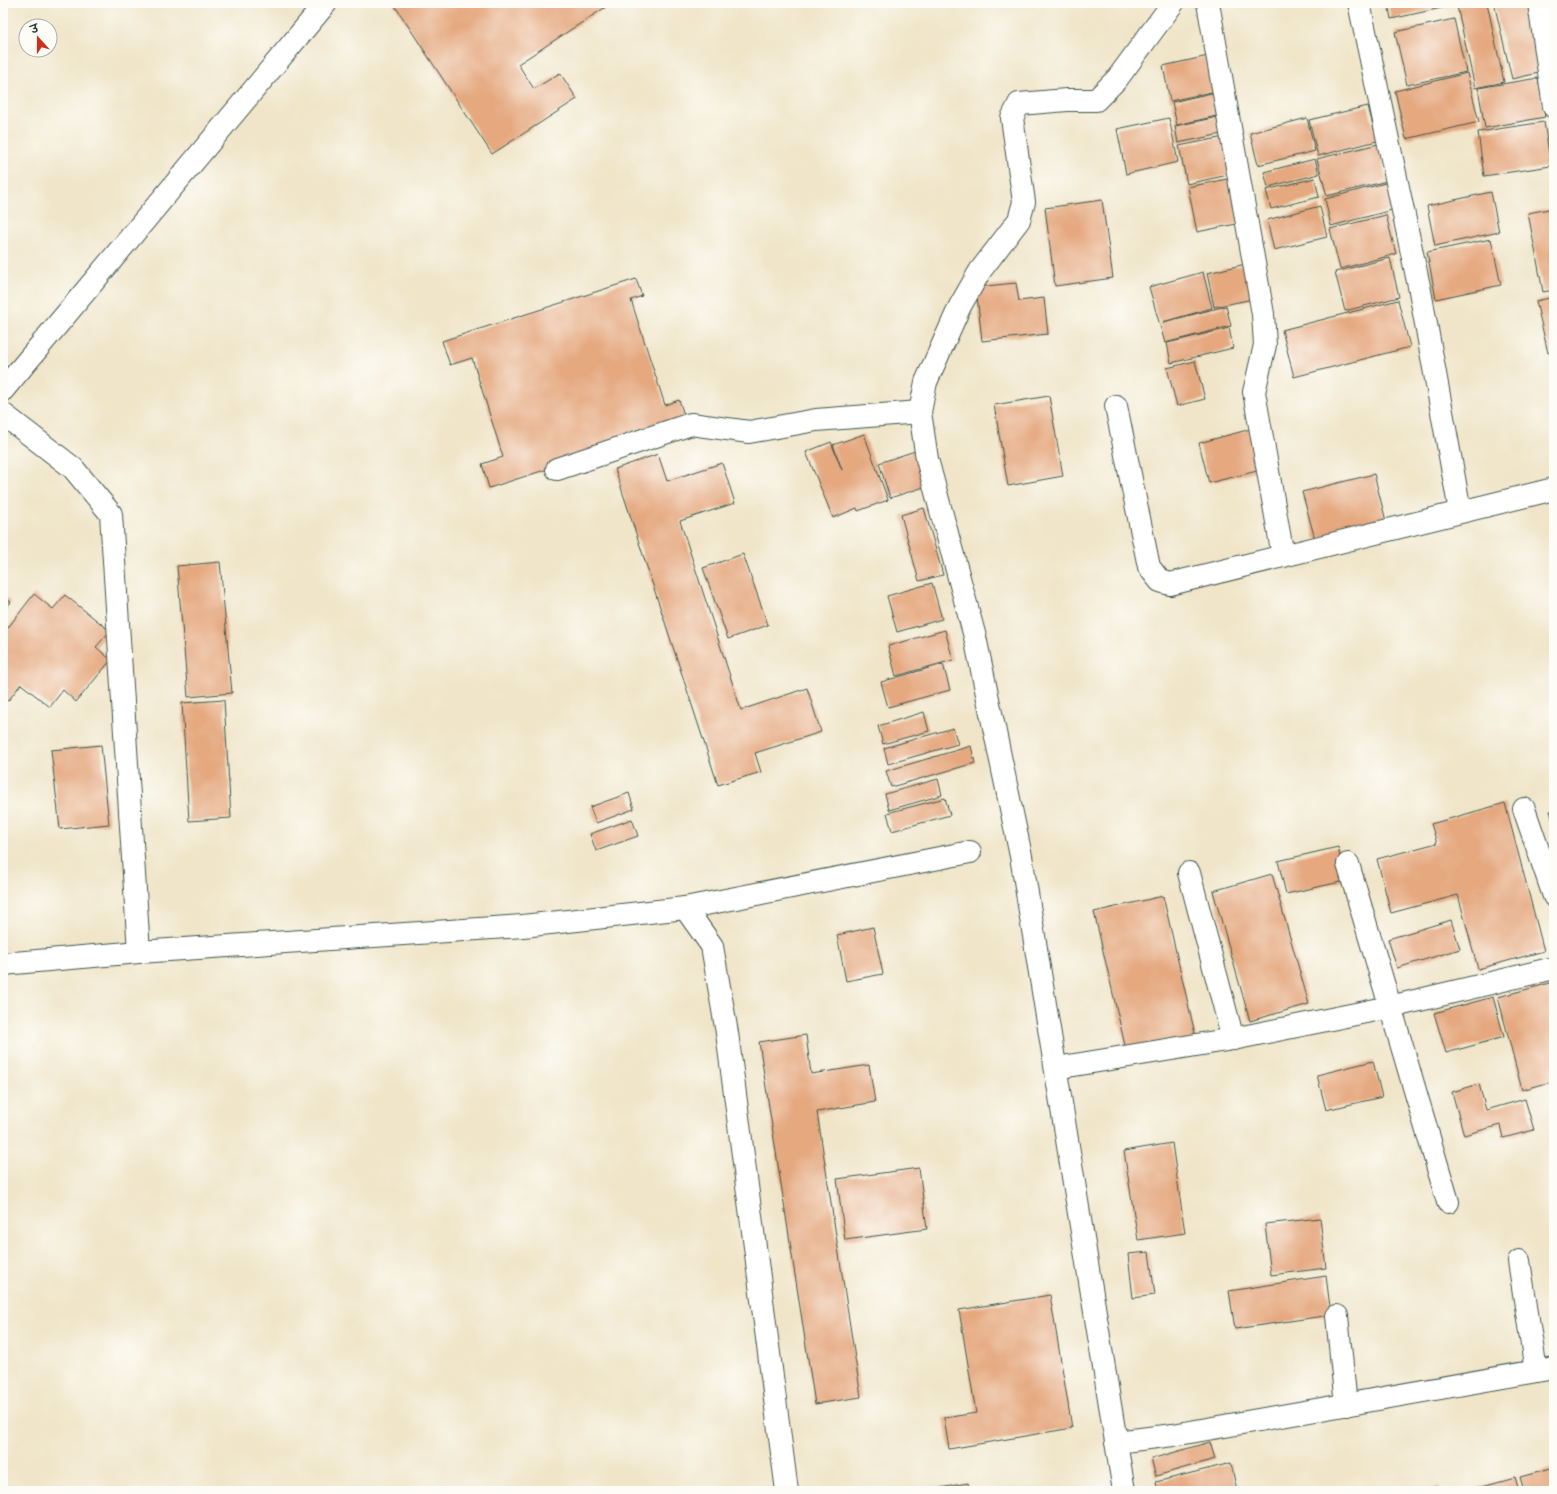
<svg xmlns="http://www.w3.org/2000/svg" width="1557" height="1494" viewBox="0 0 1557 1494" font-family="Mali,'Playpen Sans Deva',sans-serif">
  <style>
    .building { fill: #e5a87f }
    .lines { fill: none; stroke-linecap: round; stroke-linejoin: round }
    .minor-casing { stroke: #3e564a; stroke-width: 24 }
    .minor { stroke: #fff; stroke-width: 22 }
  </style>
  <rect width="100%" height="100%" fill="#fdfcf7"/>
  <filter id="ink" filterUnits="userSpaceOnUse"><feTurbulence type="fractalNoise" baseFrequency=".025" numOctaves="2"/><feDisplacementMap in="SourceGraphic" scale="8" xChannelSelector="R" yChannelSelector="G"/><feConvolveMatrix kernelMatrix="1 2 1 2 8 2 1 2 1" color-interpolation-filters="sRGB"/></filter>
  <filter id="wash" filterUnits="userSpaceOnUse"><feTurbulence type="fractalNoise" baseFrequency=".012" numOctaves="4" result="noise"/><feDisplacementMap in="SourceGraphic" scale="16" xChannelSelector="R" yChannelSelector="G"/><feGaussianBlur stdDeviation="0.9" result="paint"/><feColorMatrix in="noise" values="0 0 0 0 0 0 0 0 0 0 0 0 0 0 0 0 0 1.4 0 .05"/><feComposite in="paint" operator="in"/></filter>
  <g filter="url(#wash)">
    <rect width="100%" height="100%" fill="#f0e5c9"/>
    <g id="blocks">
      <g class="building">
        <path d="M393,3H612L518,64L534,89L560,73L577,99L492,154Z"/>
        <path d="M1388,3H1454L1455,5L1391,19Z"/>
        <path d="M1468,3H1487L1504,82L1475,88L1457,6Z"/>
        <path d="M1494,3H1527L1543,72L1512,79Z"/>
        <path d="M1454,19L1466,72L1407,85L1395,32Z"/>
        <path d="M1208,56L1216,91L1170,101L1163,66Z"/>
        <path d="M1467,73L1479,122L1406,139L1395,91Z"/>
        <path d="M1538,78L1545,117L1485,128L1478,88Z"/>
        <path d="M1216,92L1221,115L1177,125L1172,102Z"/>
        <path d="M1368,106L1377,141L1318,156L1309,120Z"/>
        <path d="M1222,116L1226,133L1178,143L1175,126Z"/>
        <path d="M1169,118L1178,162L1126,174L1117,129Z"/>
        <path d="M1307,118L1315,151L1258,165L1250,133Z"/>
        <path d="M1544,122L1551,166L1484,176L1478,132Z"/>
        <path d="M1229,136L1237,173L1187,184L1179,146Z"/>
        <path d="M1378,144L1387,181L1327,196L1317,159Z"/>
        <path d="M1315,159L1319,174L1268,187L1264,172Z"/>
        <path d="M1232,178L1241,223L1197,232L1188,187Z"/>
        <path d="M1315,178L1319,197L1271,209L1266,190Z"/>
        <path d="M1389,182L1396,209L1331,226L1325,199Z"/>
        <path d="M1491,192L1499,232L1435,246L1427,206Z"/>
        <path d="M1102,200L1113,278L1055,286L1045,208Z"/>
        <path d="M1320,206L1327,237L1274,250L1267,220Z"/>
        <path d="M1554,208V290L1543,292L1528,213Z"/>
        <path d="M1386,215L1396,254L1340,269L1330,229Z"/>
        <path d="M1491,239L1501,285L1436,299L1427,252Z"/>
        <path d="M1390,258L1399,297L1345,311L1335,272Z"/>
        <path d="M1246,264L1253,299L1214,307L1207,273Z"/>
        <path d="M1203,272L1212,308L1163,322L1226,306L1231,326L1165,343L1149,287Z"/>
        <path d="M636,279L642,296L631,300L665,405L679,400L687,424L489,488L482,464L503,457L472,358L450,365L442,341Z"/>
        <path d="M1016,283L1019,301L1044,298L1048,334L982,341L976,287Z"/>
        <path d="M1554,297V351L1548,353L1536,301Z"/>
        <path d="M1398,300L1410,347L1294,377L1282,330Z"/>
        <path d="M1229,328L1233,348L1171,363L1167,343Z"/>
        <path d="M1195,361L1205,399L1177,406L1167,368Z"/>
        <path d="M1049,396L1063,476L1008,486L994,405Z"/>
        <path d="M1251,429L1261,470L1209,483L1199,443Z"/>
        <path d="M864,434L888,500L858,511L857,508L833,518L806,452L831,442L842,470L833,445Z"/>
        <path d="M915,451L927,486L890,498L879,463Z"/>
        <path d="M658,454L667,481L722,463L735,503L680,521L741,710L807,688L821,732L755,753L761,772L718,785L615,469Z"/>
        <path d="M1374,474L1386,521L1315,539L1302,492Z"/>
        <path d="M924,508L943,575L919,581L901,515Z"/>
        <path d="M743,554L768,625L728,639L703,568Z"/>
        <path d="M220,562L232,693L188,697L177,566Z"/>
        <path d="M932,583L942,619L897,632L887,596Z"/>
        <path d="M34,594L53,609L65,595L110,631L96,647L111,660L76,702L63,690L50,707L21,684L8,701L3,697V625L7,629Z"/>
        <path d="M3,596L11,602L3,611Z"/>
        <path d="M945,630L953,660L896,676L888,646Z"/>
        <path d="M943,664L950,690L888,707L881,682Z"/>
        <path d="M224,700L231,818L189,821L182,703Z"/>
        <path d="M924,712L929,731L883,744L878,726Z"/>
        <path d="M953,728L958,744L888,764L884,748Z"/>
        <path d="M101,745L109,824L60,829L51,750Z"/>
        <path d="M971,746L975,763L891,787L886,771Z"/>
        <path d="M938,779L942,795L889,810L885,794Z"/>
        <path d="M629,793L634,809L596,823L590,807Z"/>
        <path d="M945,798L950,815L892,831L887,813Z"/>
        <path d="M1505,803L1544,951L1478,969L1458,895L1391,913L1377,859L1437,843L1431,824Z"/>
        <path d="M1554,810V824L1550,811Z"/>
        <path d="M632,819L638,836L596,851L590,834Z"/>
        <path d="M1338,847L1345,881L1286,894L1278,861Z"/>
        <path d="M1272,874L1309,1004L1250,1021L1213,891Z"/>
        <path d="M1163,896L1196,1038L1127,1054L1094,912Z"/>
        <path d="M1451,920L1460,949L1397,968L1388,939Z"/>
        <path d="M873,927L883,974L846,981L837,935Z"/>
        <path d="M1554,982V1081L1522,1090L1498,997Z"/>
        <path d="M1493,997L1504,1037L1446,1053L1434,1013Z"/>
        <path d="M806,1035L811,1074L869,1065L875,1102L817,1112L861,1397L815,1404L759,1042Z"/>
        <path d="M1373,1061L1382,1097L1326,1110L1317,1075Z"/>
        <path d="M1479,1084L1486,1110L1525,1099L1534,1130L1503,1138L1500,1125L1464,1135L1452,1092Z"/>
        <path d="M1172,1143L1185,1233L1138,1240L1124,1151Z"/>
        <path d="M919,1168L927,1229L845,1240L837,1179Z"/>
        <path d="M1320,1218L1326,1268L1271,1275L1265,1224Z"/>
        <path d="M1149,1252L1155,1295L1133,1298L1128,1254Z"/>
        <path d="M1326,1276L1331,1315L1235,1329L1229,1291Z"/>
        <path d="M1050,1295L1072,1428L949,1449L944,1418L976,1413L959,1310Z"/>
        <path d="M1210,1442L1215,1459L1156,1476L1151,1459Z"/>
        <path d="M1231,1463L1237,1491H1158L1156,1482Z"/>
        <path d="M1554,1468V1491H1524L1520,1477Z"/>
        <path d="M1515,1477L1519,1491H1464Z"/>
        <path d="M968,1483L969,1491H929V1490Z"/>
        <path d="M1439,1487L1440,1491H1427Z"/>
      </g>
    </g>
  </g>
  <g filter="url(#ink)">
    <use href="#blocks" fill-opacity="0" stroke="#3e564a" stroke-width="1"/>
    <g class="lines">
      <g class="minor-casing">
        <g id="minor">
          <path d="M1208,3L1263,314L1265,345L1254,392L1283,556"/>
          <path d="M1359,3L1420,291L1460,511"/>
          <path d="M1539,3L1554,107"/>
          <path d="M3,390L326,3"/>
          <path d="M1116,406L1149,567L1160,581L1170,584L1554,489"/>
          <path d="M3,414L73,468L111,514L139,952"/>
          <path d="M557,469L691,424L749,432L816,420L920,412"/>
          <path d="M1524,809L1554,896"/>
          <path d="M1348,864L1448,1202"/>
          <path d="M1189,873L1233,1039"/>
          <path d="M685,908L970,852"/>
          <path d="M3,964L139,952L523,926L685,908L712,946L727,1033L787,1491"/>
          <path d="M1056,1068L1233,1039L1390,1007L1554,968"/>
          <path d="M1519,1261L1536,1371"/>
          <path d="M1337,1316L1346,1405"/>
          <path d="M1116,1442L1173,1435L1554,1368"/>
          <path d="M1124,1491L1021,856L975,637L927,459L920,412L926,382L960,306L980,271L1019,220L1024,202L1012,118L1019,104L1067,100H1096L1117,79L1173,3"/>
        </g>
      </g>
      <use href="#minor" class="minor"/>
    </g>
  </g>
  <rect width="1557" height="1494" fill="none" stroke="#fdfcf7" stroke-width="16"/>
  <g transform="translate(38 38) rotate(339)"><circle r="19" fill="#fdfcf7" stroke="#a4b0a9"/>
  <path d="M0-3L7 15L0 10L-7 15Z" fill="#c8321e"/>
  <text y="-6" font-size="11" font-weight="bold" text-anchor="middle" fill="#1f3d34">उ</text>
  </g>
</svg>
